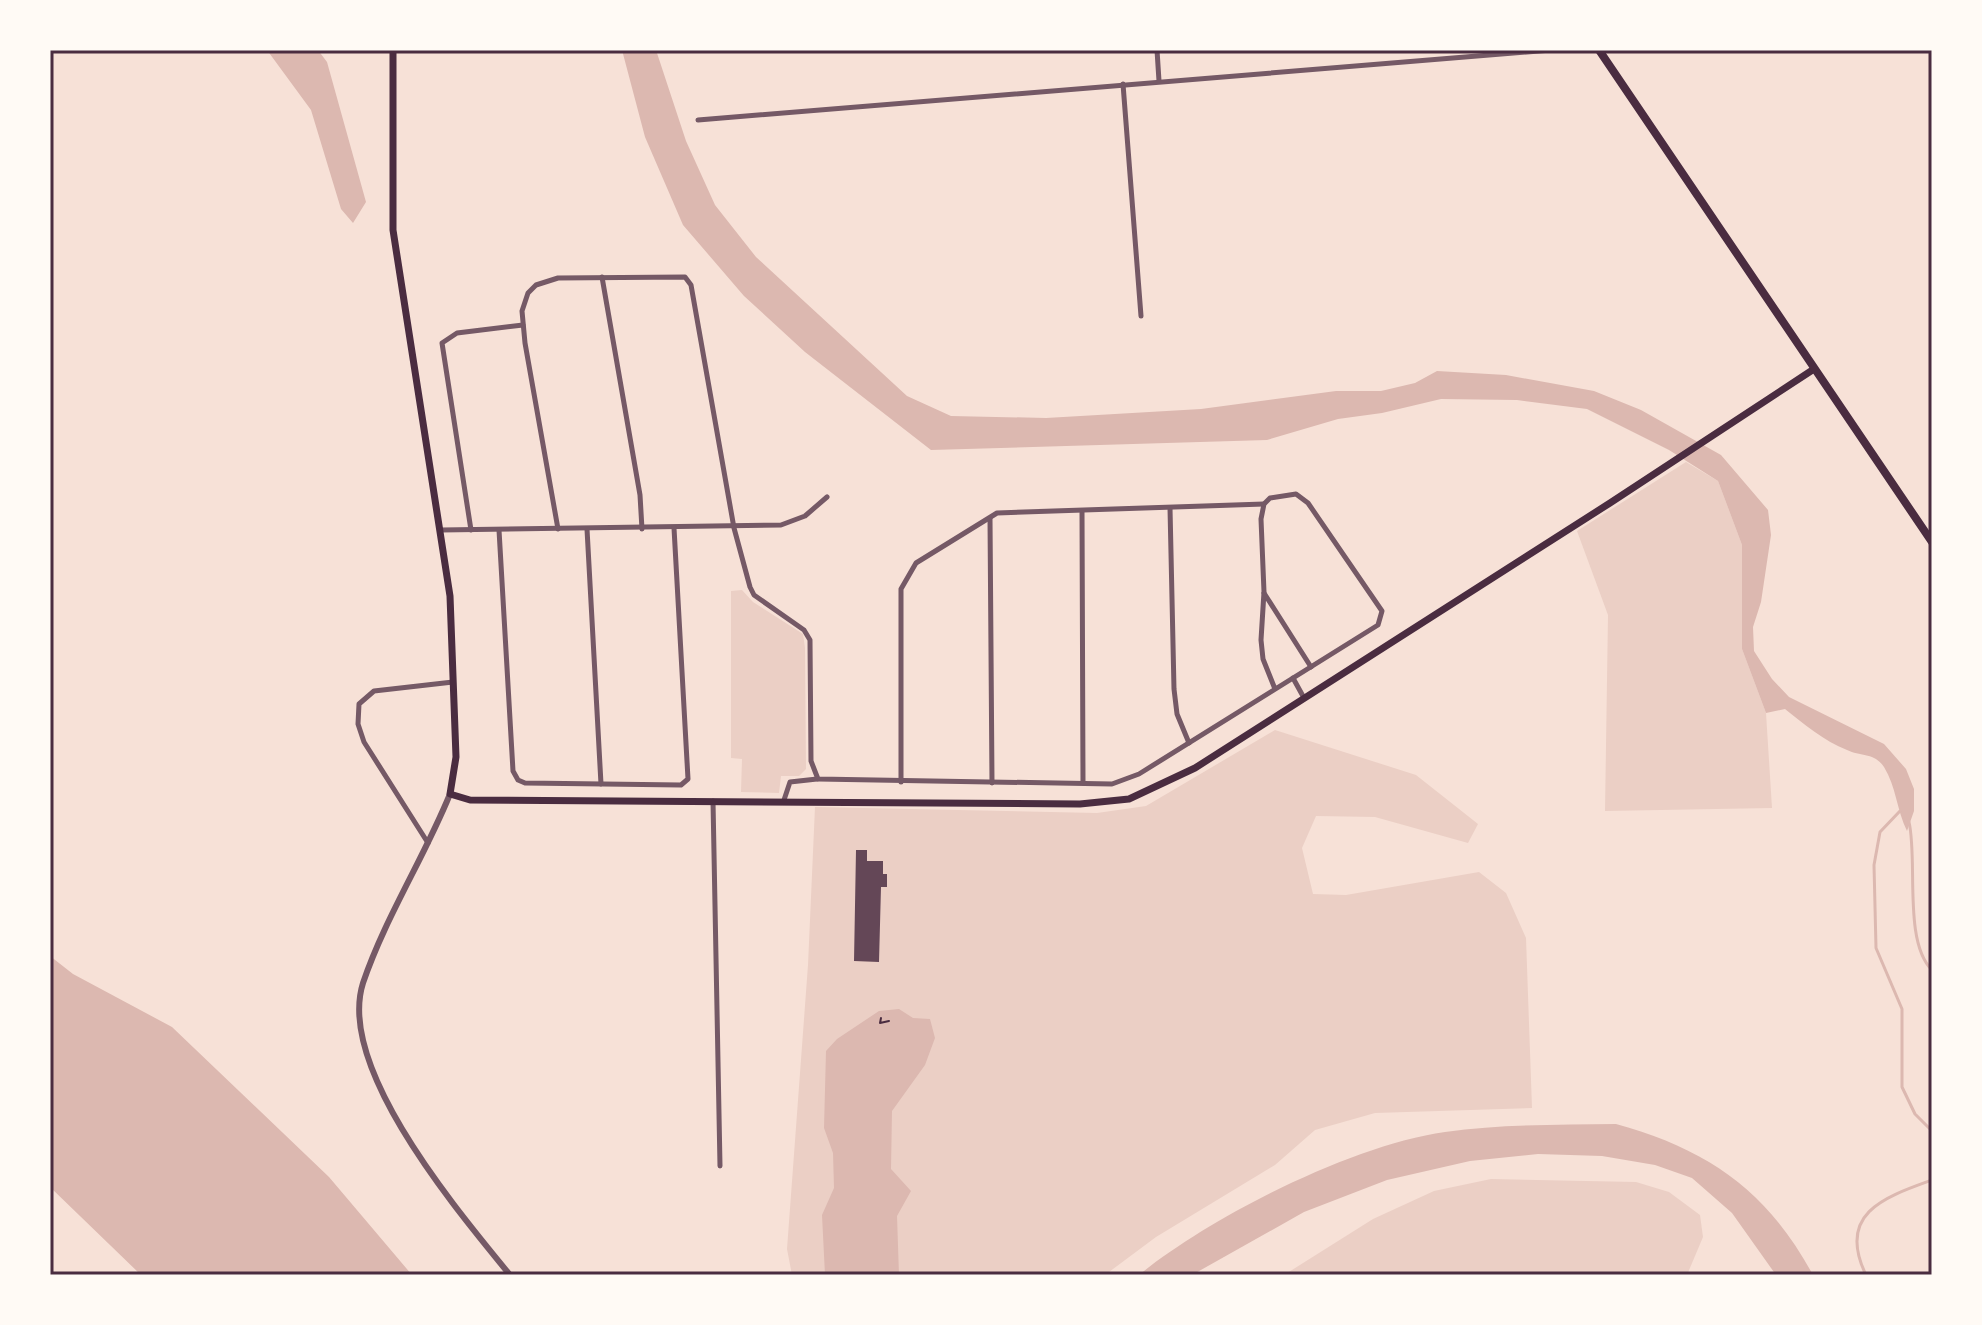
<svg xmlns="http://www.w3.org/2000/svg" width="1982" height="1325" viewBox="0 0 1982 1325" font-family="'Alegreya Sans',sans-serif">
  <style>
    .green { fill: #ebcfc5 }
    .water { fill: #dcb8b0 }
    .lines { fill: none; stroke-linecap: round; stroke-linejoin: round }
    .stream { stroke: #dcb8b0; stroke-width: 3 }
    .building { fill: #644757 }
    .path { stroke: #4a2c40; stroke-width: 2 }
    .minor { stroke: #755966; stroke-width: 5 }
    .tertiary { stroke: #755966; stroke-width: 6 }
    .secondary { stroke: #4a2c40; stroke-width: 7 }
    .primary { stroke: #4a2c40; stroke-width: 8 }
    .neatline { fill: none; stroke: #4a2c40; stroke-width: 3 }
  </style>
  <rect width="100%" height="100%" fill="#f7e1d7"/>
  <g class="green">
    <path d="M1686,462L1718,481L1742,545V649L1766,713L1772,808L1605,811L1608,615L1577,531Z"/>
    <path d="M742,590L753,602L803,634L805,648L806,769L799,776H781L779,793L741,792L742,759L731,758V591Z"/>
    <path d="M1275,730L1416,775L1478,824L1468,843L1375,817L1316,816L1302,848L1313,894L1346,895L1479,872L1506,893L1526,938L1532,1108L1375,1113L1315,1130L1275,1165L1156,1237L1105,1275H792L787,1249L808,965L815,807L1097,813L1146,806Z"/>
    <path d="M1491,1179L1636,1182L1669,1192L1700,1215L1703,1237L1687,1275H1284L1373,1219L1434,1191Z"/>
  </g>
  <g class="water">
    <path d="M267,50H318L327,62L366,202L353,223L341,209L311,110Z"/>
    <path d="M622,50H656L686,141L715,205L756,257L907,396L951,416L1046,418L1201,409L1336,391H1381L1415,383L1437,371L1506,375L1594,391L1641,410L1721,455L1768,510L1771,535L1761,602L1753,627L1754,651L1772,679L1789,697L1884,744L1906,769L1914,789V811L1907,831C1897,811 1896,786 1884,767C1874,752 1861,757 1847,750C1824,741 1804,724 1785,709L1766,713L1742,649V545L1718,481L1669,450L1587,409L1517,400L1441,399L1382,413L1338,419L1267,440L931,450L805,352L744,296L683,225L645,137Z"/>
    <path d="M50,956L73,974L172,1027L329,1177L412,1275H141L50,1187Z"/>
    <path d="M899,1009L913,1018L930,1019L935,1038L925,1065L892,1111L891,1169L911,1191L897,1216L899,1275H825L822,1215L834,1188L833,1153L824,1128L826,1051L837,1039L879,1011Z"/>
    <path d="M1616,1124C1707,1149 1767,1190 1813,1275H1776L1732,1213L1692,1178L1655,1165L1602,1156L1538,1154L1470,1161L1387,1180L1304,1212L1192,1275H1139C1212,1216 1352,1145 1445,1132C1501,1124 1560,1125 1616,1124Z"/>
  </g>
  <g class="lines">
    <g class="stream">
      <path d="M1900,811L1880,832L1874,865L1876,948L1902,1009V1087L1915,1114L1932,1131"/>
      <path d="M1909,822C1918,860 1903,942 1932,970"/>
      <path d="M1866,1275C1836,1213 1885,1197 1932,1180"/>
    </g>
  </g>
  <path class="building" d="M856,850H867V861H883V874H887V887H881L879,962L854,961Z"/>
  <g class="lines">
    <path class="path" d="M881,1018L880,1023L889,1021"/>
    <g class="minor">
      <path d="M1157,50L1159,81"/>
      <path d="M1123,84L1141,316"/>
      <path d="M698,120L1551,50"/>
      <path d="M602,277L640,495L642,529"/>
      <path d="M1170,508L1174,689L1177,714L1189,743"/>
      <path d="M1082,511L1083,783"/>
      <path d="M990,518L992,783"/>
      <path d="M558,529L525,343L522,311L528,293L536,285L558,278L685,277L691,285L734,528L750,587L754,595L804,630L810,640L811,761L818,779L1112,784L1139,774L1378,625L1382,611L1308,503L1296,494L1270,498L1264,504L1261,519L1264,592L1261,640L1263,659L1275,689"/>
      <path d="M587,529L601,784"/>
      <path d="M441,530L781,525L805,516L827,497"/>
      <path d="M471,530L442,343L457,333L523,325"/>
      <path d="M499,530L513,771L518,780L525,783L681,785L688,779L674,528"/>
      <path d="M1264,593L1311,667"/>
      <path d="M1293,678L1304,698"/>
      <path d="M901,782V589L916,563L997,513L1264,504"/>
      <path d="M784,800L790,782L817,779"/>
      <path d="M713,801L720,1166"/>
      <path d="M428,843L364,742L358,724L359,704L374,691L453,682"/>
    </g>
    <path class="tertiary" d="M450,794C424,858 385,918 363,983C336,1068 458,1211 510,1275"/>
    <path class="secondary" d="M393,50V230L450,596L456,757L450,794L470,800L1080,804L1129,799L1195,768L1610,503L1814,369"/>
    <path class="primary" d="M1599,50L1932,542"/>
  </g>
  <rect width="1982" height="1325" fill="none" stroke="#fffaf5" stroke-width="104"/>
  <rect x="52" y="52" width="1878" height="1221" class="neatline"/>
</svg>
